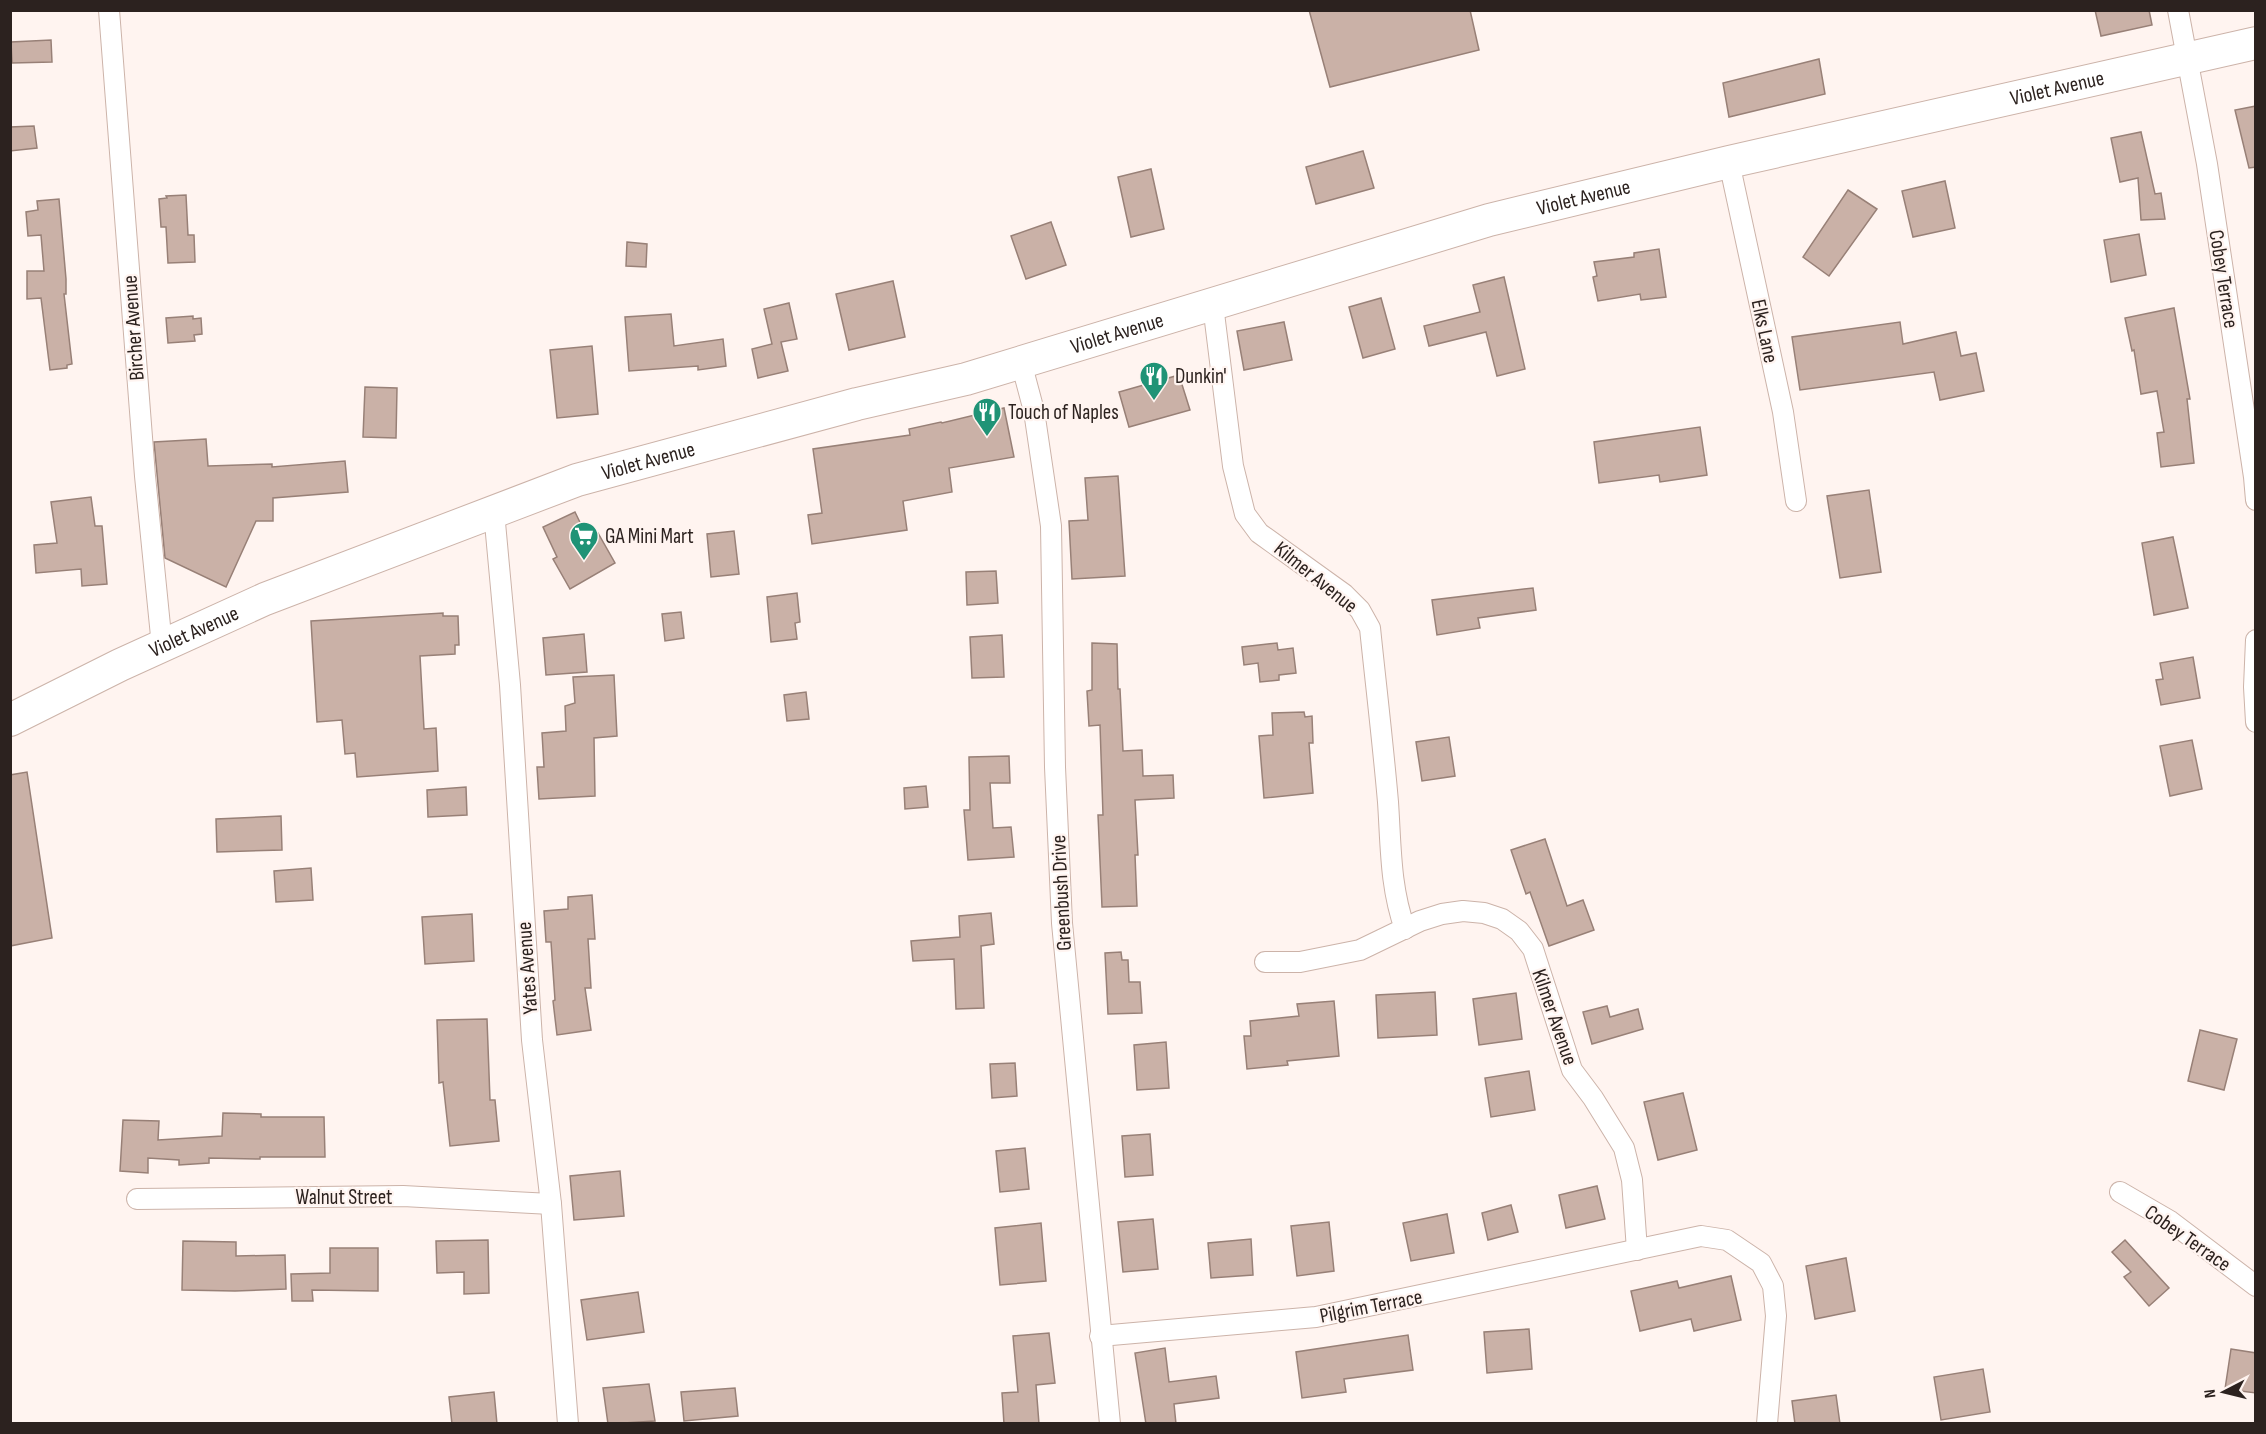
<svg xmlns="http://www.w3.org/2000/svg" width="2266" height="1434" viewBox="0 0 2266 1434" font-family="'Sofia Sans Condensed',sans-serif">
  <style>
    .building { fill: #cab1a7; stroke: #988077; stroke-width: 1.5 }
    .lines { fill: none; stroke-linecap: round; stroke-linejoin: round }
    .street-casing { stroke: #ccb3a9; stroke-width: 22 }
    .primary-casing { stroke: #ccb3a9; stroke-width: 34 }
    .street { stroke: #fff; stroke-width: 20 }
    .primary { stroke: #fff; stroke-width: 32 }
    .labels { text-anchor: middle; stroke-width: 4.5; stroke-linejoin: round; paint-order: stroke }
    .street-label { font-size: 21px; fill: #2c221f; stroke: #fff4f0 }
    .poi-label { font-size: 21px; fill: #2c221f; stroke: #fff4f0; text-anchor: start }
  </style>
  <rect width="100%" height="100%" fill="#fff4f0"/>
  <g class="building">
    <path d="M1309,10H1470L1479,50L1330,87Z"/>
    <path d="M2095,10H2149L2152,25L2101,36Z"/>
    <path d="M51,40L52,62L12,63L11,42Z"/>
    <path d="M1819,59L1825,94L1729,117L1723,83Z"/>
    <path d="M2256,106V167L2249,168L2235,110Z"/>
    <path d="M34,126L37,148L10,151V127Z"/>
    <path d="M2141,132L2155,194L2161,193L2165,219L2141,220L2138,178L2120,182L2111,138Z"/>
    <path d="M1363,151L1374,188L1316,204L1306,167Z"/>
    <path d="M1151,169L1164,229L1131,237L1118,177Z"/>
    <path d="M1945,181L1955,228L1913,237L1902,191Z"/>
    <path d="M1848,190L1877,209L1829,276L1803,257Z"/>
    <path d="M186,195L188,235H194L195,262L168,263L166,227H161L159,199L167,198L166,196Z"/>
    <path d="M59,199L66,279V294H64L72,364L67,365V368L50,370L41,298L27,299V271H44L41,235L28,236L26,212L38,210L37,201Z"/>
    <path d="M1051,222L1066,265L1026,279L1011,236Z"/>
    <path d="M2139,234L2146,275L2111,282L2104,240Z"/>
    <path d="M627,242L647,244L646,267L626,266Z"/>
    <path d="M1659,249L1666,297L1641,300L1640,294L1598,301L1593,277L1597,276L1594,262L1634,257V253Z"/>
    <path d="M1504,277L1525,369L1497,376L1486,332L1429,346L1424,326L1480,312L1473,285Z"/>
    <path d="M893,281L905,337L849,350L836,294Z"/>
    <path d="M1381,298L1395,349L1363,358L1349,307Z"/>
    <path d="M789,303L797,339L781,342L788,371L758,378L752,349L772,344L764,309Z"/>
    <path d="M2174,308L2190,399H2187L2194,463L2161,467L2157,433L2164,432L2157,391L2141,394L2134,350L2132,351L2125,318Z"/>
    <path d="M671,314L674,346L723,339L726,366L698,370V366L629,371L625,317Z"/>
    <path d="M193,316V319L201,318L202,334L194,335L195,341L168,343L166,318Z"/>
    <path d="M1284,322L1292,360L1244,370L1237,331Z"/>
    <path d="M1900,322L1903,344L1956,332L1961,356L1976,353L1984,391L1940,400L1934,372L1800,390L1792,337Z"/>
    <path d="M592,346L598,414L557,418L550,350Z"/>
    <path d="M1179,375L1190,410L1129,427L1119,392Z"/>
    <path d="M365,387L397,388L396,438L363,437Z"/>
    <path d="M1004,408L1014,457L949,468L952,492L903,501L907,530L812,544L808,515L822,513L813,449L910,435L909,429L941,422L942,423Z"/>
    <path d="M1700,427L1707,475L1660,482L1659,475L1599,483L1594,442Z"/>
    <path d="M206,439L208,466L272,464V467L345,461L348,492L273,498V521H256L226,587L165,558L154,442Z"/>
    <path d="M1118,476L1125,576L1072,579L1069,521L1088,520L1085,478Z"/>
    <path d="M1869,490L1881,572L1840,578L1827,496Z"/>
    <path d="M91,497L95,526H102L107,584L82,586L81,569L36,573L34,545L57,543L51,502Z"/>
    <path d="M575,512L588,539L598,533L615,563L570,589L553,559L557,557L543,527Z"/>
    <path d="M734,531L739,574L711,577L707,534Z"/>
    <path d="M2173,537L2188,608L2154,615L2142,543Z"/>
    <path d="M996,571L998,603L967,605L966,572Z"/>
    <path d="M1533,588L1536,610L1478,618L1480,628L1437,635L1432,600Z"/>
    <path d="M797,593L800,622L795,623L797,639L771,642L767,597Z"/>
    <path d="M681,612L684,638L665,641L662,614Z"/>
    <path d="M443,613V616H458L459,645H455V654L420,656L424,729L436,728L438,771L357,777L355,753L345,754L342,720L317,722L311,621Z"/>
    <path d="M584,634L587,672L546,675L543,638Z"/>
    <path d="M1002,635L1004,677L972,678L970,637Z"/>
    <path d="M1092,643L1117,644L1118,689H1120L1123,751L1142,750L1143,776L1173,775L1174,798L1135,800L1138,855H1135L1137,906L1102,907L1098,815H1103L1100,725L1089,726L1087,691L1092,690Z"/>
    <path d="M1277,643L1278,650L1293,648L1296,673L1279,675V680L1260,682L1258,663L1244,665L1242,647Z"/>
    <path d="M2193,657L2200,698L2161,705L2156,680L2163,679L2160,663Z"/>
    <path d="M614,675L617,736L594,738L595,796L539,799L537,767H544L542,733L566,731L565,706L575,703L573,677Z"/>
    <path d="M806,692L809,719L787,721L784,695Z"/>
    <path d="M1304,712L1305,717L1312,716L1313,743H1309L1313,793L1264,798L1259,736L1273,735L1272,713Z"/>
    <path d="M1449,737L1455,776L1422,781L1416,742Z"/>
    <path d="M2192,740L2202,789L2170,796L2160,746Z"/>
    <path d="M1009,756L1010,783H990L993,828L1011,827L1014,857L968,860L964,810H970L969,757Z"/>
    <path d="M27,772L52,938L10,946V775Z"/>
    <path d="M926,786L928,807L905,809L904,788Z"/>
    <path d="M466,787L467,815L428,817L427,790Z"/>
    <path d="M281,816L282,850L217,852L216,819Z"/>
    <path d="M1545,839L1567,906L1583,900L1594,930L1549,946L1530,892L1526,894L1511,850Z"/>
    <path d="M311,868L313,900L276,902L274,871Z"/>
    <path d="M592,895L595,939H588L591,988H585L591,1030L557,1035L553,1001L555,1000L551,942H546L544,911L568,909V897Z"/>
    <path d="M991,913L994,944L981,946L984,1008L956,1009L954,959L913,961L911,941L960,937L959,916Z"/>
    <path d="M472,914L474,961L425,964L422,917Z"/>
    <path d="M1121,952L1122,960H1128L1129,982H1140L1142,1013L1108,1014L1105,953Z"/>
    <path d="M1435,992L1437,1035L1378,1038L1376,995Z"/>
    <path d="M1516,993L1522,1039L1479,1045L1473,999Z"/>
    <path d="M1334,1001L1339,1056L1287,1061L1288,1065L1247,1069L1244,1036H1251L1250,1021L1299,1016L1297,1004Z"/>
    <path d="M1607,1006L1610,1017L1638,1009L1643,1029L1592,1044L1583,1012Z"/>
    <path d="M487,1019L490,1100H495L499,1141L450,1146L443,1082L439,1083L437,1020Z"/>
    <path d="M2200,1030L2237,1039L2224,1090L2188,1081Z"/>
    <path d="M1166,1042L1169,1088L1137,1090L1134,1045Z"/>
    <path d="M1015,1063L1017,1096L992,1098L990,1064Z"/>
    <path d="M1529,1071L1535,1110L1491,1117L1485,1078Z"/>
    <path d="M1683,1093L1697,1150L1658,1160L1644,1102Z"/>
    <path d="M223,1113L261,1114V1117H324L325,1157H260V1159L209,1158V1163L179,1165V1160L148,1158V1173L120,1171L123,1120L159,1121L158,1140L222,1136Z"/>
    <path d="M1150,1134L1153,1175L1125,1177L1122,1136Z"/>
    <path d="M1025,1148L1029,1189L1000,1192L996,1151Z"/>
    <path d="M620,1171L624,1216L574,1220L570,1176Z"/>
    <path d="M1597,1186L1605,1219L1566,1228L1559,1195Z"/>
    <path d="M1511,1205L1518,1232L1488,1240L1482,1213Z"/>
    <path d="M1447,1214L1454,1253L1411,1261L1403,1223Z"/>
    <path d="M1153,1219L1158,1269L1123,1272L1118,1222Z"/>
    <path d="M1329,1222L1334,1271L1297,1276L1291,1226Z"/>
    <path d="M1041,1223L1046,1281L1000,1285L995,1228Z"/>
    <path d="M1251,1239L1253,1275L1211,1278L1208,1243Z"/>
    <path d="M488,1240L489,1293L464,1294V1272L437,1273L436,1241Z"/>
    <path d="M2125,1240L2169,1288L2149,1306L2124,1277L2131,1272L2112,1252Z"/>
    <path d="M183,1241L236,1242V1256L285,1255L286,1289L235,1291L182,1290Z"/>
    <path d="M330,1248H378V1291L312,1290L313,1301H292L291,1274L330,1273Z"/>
    <path d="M1846,1258L1855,1311L1815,1319L1806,1266Z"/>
    <path d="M1731,1276L1741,1320L1694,1331L1691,1319L1640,1331L1631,1291L1677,1281L1679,1288Z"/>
    <path d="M638,1292L644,1332L587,1340L581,1300Z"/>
    <path d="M1529,1329L1532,1369L1487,1373L1484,1332Z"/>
    <path d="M1049,1333L1055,1383L1036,1385L1039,1424H1004L1002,1393L1018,1392L1013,1336Z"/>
    <path d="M1408,1335L1413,1370L1344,1379L1346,1392L1302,1398L1296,1352Z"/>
    <path d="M1165,1348L1169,1382L1216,1376L1219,1398L1174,1404L1176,1424H1146L1135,1353Z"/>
    <path d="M2231,1349L2256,1353V1393L2225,1389Z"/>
    <path d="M1983,1369L1990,1412L1941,1420L1934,1377Z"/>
    <path d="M649,1384L655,1421L608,1424L603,1388Z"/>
    <path d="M735,1388L738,1416L684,1421L681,1392Z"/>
    <path d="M494,1392L497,1424H452L449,1397Z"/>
    <path d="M1836,1395L1840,1424H1795L1792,1401Z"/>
  </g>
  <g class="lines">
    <g class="street-casing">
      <g id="street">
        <path d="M109,10L145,476L162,646"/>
        <path d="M2178,10L2207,164L2254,477L2256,500"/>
        <path d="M1729,162L1783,412L1796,501"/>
        <path d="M1213,305L1233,466L1245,514L1259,533L1344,594L1360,610L1370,628C1376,686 1383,744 1388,802C1391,846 1390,887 1405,929"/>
        <path d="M1021,362L1034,411L1051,526L1055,767L1062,923L1110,1424"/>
        <path d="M494,512L510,685L532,1040L551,1204L568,1424"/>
        <path d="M2256,640L2254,687L2256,722"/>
        <path d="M1265,962H1300L1360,950L1420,921L1442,914L1463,911L1484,913L1502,919L1519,931L1533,949L1572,1070L1593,1098L1624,1148L1632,1180L1637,1250"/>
        <path d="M2120,1192L2170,1221L2256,1286"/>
        <path d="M137,1199L403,1196L551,1204"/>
        <path d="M1100,1336L1316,1317L1701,1236L1727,1240L1761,1263L1773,1286L1776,1316L1767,1424"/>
      </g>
    </g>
    <g class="primary-casing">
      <g id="primary">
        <path id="s1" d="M10,720L120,665L265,599L577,480L857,404L966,379L1489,220L1729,162L2256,43"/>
      </g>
    </g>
    <use href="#street" class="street"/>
    <use href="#primary" class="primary"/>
  </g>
  <defs>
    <g id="restaurant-pin" transform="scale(1.5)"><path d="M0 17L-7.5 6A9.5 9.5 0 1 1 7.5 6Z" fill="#1f9376" stroke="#fff4f0"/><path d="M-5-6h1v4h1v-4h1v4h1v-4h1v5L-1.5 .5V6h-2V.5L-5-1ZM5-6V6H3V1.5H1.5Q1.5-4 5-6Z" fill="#fff"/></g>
    <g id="supermarket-pin" transform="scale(1.5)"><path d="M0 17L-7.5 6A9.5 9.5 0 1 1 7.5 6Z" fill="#1f9376" stroke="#fff4f0"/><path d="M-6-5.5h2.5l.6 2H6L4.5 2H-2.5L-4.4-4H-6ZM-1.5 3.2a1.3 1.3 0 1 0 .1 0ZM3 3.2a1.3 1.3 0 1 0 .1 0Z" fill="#fff"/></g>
  </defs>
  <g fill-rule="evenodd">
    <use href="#restaurant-pin" x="1154" y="376"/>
    <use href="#restaurant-pin" x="987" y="412"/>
    <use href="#supermarket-pin" x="584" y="536"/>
  </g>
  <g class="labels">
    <g class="street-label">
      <text dy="7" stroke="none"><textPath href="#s1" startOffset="2148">Violet Avenue</textPath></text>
      <text dy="7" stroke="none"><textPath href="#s1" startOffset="1662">Violet Avenue</textPath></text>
      <text transform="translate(2224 279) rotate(81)" y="7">Cobey Terrace</text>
      <text transform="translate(133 328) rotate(-94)" y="7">Bircher Avenue</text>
      <text transform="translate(1765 331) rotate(78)" y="7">Elks Lane</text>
      <text dy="7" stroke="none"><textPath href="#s1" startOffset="1176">Violet Avenue</textPath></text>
      <text dy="7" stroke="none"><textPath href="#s1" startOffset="690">Violet Avenue</textPath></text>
      <text transform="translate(1316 577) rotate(39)" y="7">Kilmer Avenue</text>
      <text dy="7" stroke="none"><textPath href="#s1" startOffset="204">Violet Avenue</textPath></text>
      <text transform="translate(1061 893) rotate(-93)" y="7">Greenbush Drive</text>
      <text transform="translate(527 968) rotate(-94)" y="7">Yates Avenue</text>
      <text transform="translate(1555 1017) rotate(71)" y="7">Kilmer Avenue</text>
      <text x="344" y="1204">Walnut Street</text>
      <text transform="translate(2188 1238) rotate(35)" y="7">Cobey Terrace</text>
      <text transform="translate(1371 1306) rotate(-11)" y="7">Pilgrim Terrace</text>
    </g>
    <g class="poi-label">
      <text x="1175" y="383">Dunkin'</text>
      <text x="1008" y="419">Touch of Naples</text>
      <text x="605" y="543">GA Mini Mart</text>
    </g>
  </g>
  <rect width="2266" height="1434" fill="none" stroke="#2c221f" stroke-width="24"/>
  <g transform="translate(2224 1392) rotate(263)" stroke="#fff4f0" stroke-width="4.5" paint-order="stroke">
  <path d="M0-4.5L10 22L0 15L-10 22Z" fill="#2c221f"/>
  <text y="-9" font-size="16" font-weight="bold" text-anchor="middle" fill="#2c221f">N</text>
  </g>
</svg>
